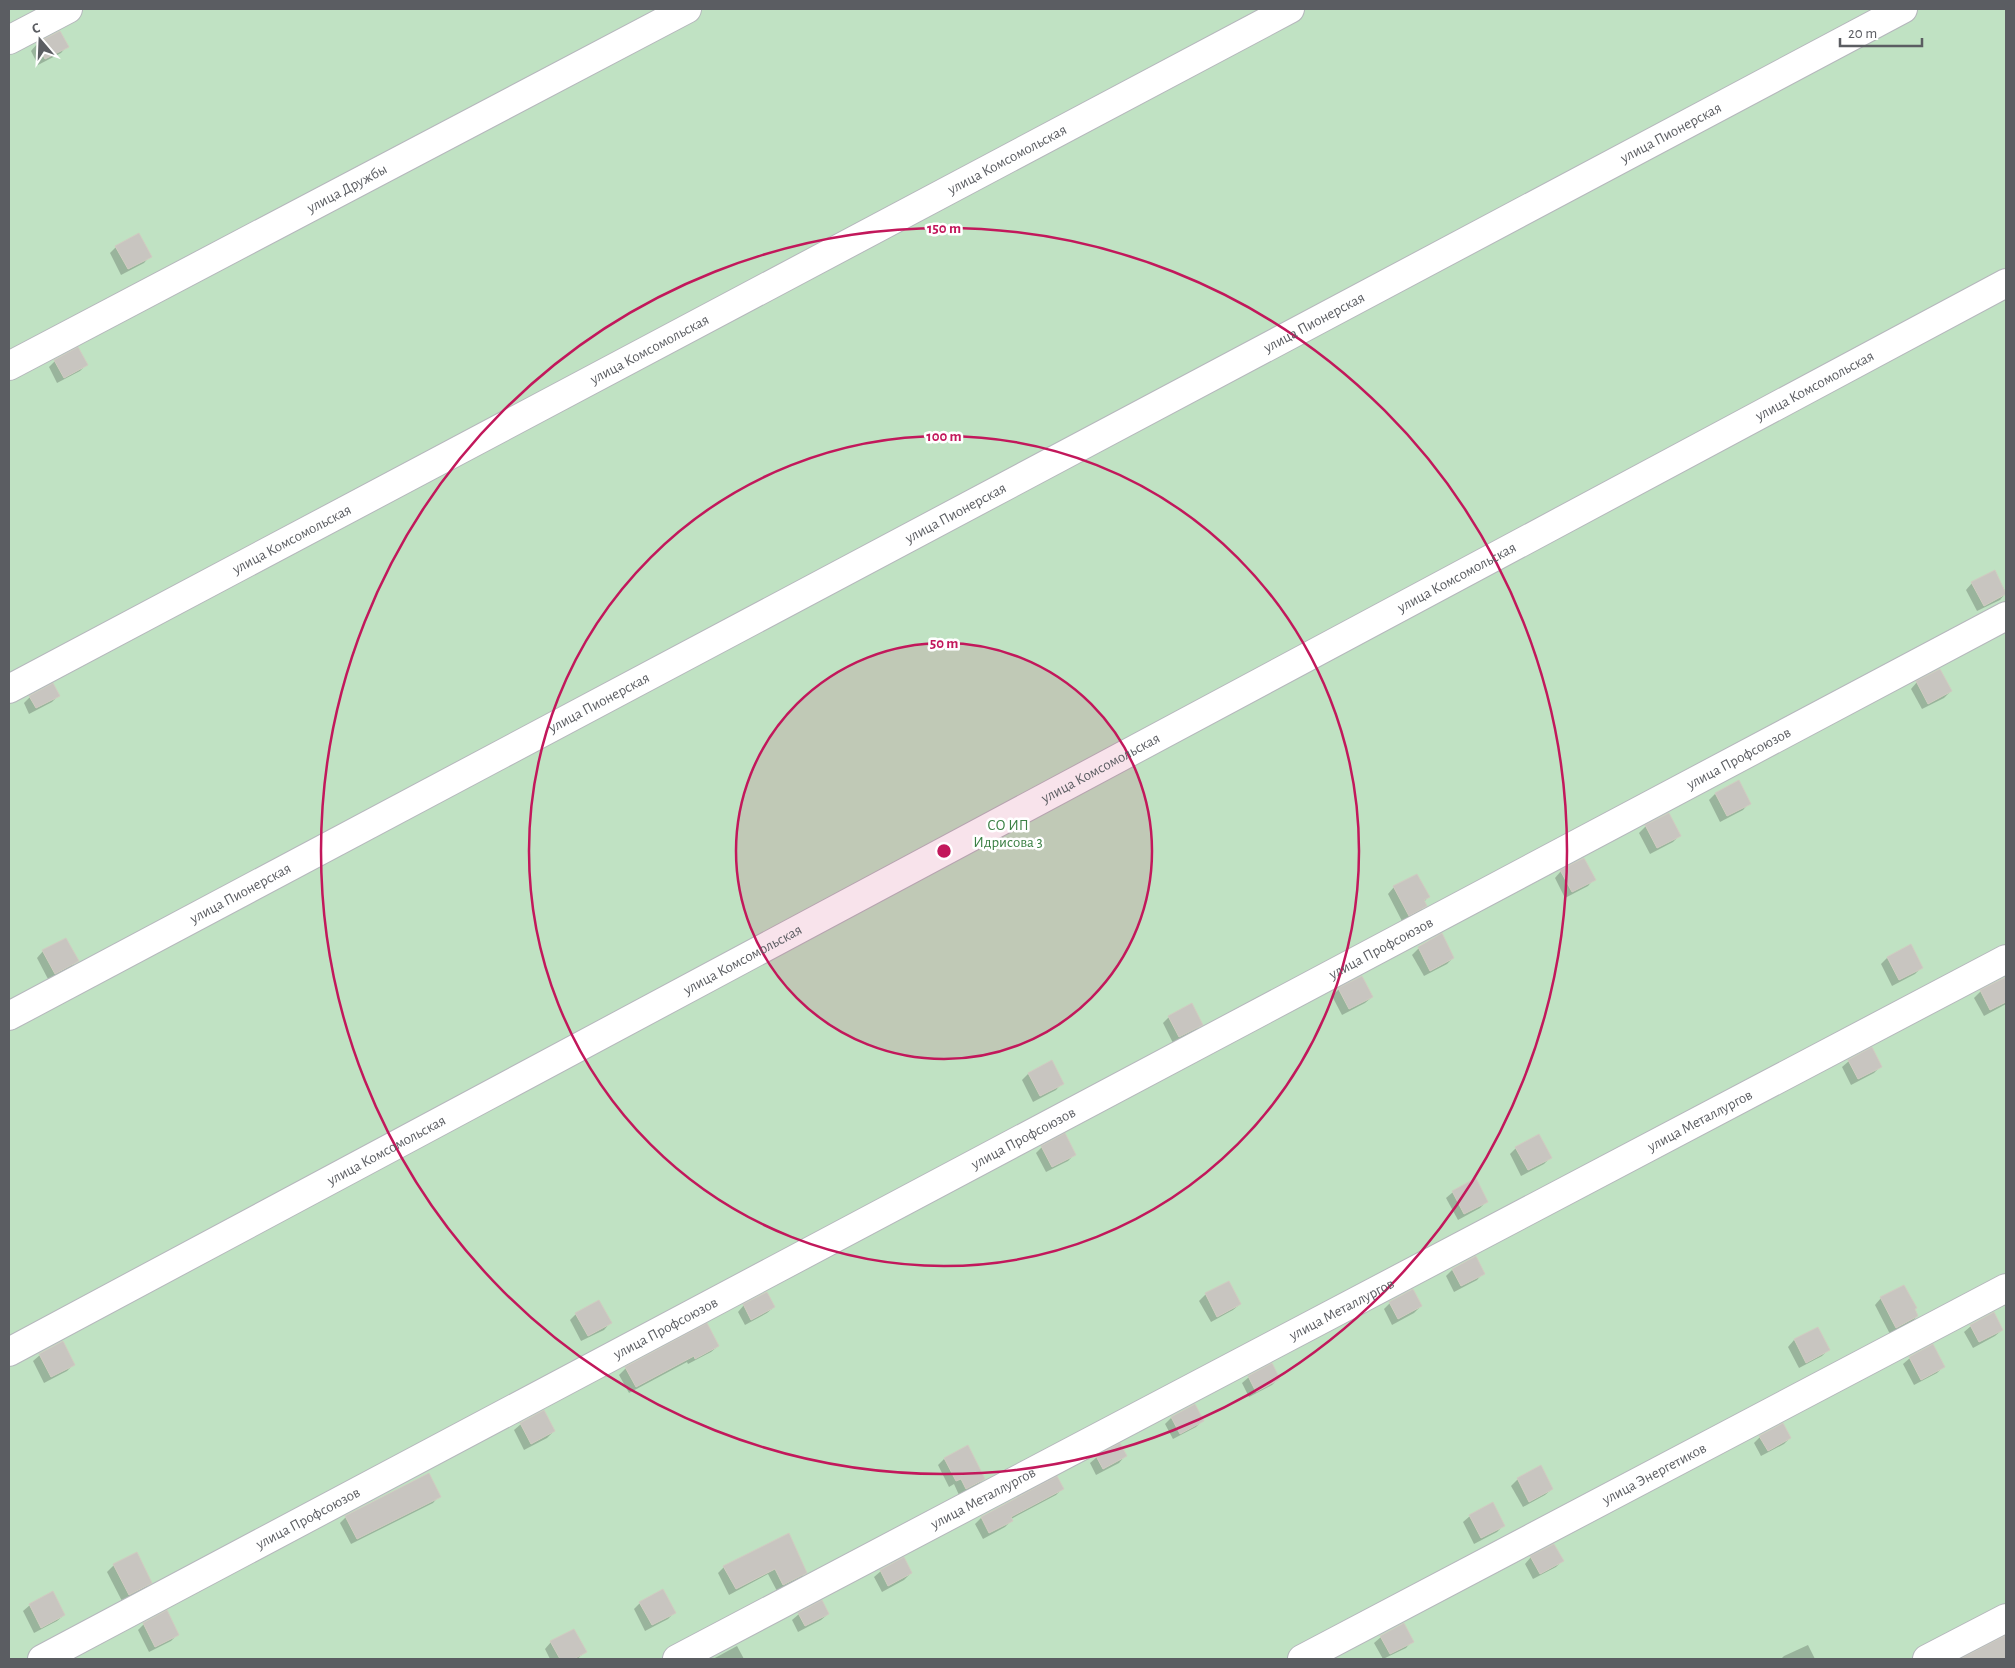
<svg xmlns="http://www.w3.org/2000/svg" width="2015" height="1668" viewBox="0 0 2015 1668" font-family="'Alegreya Sans',sans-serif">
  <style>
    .green { fill: #c0e2c3 }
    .shadow { fill: #0003 }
    .building { fill: #c8c5c0; stroke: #d0cdc1 }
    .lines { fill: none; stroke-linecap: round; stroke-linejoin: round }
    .minor-casing { stroke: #b5b7bc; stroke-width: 30 }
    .minor { stroke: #fff; stroke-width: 28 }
    .ring { fill: none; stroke: #c2185b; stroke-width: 2.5 }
    .labels { text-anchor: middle; stroke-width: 5; stroke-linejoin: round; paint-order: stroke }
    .street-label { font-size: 15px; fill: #5b5d62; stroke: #fff }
    .park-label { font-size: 15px; fill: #3b8044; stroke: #fff }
    .centre { fill: #c2185b; stroke: #fff; stroke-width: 2.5 }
    .ring-label { font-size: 15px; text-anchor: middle; font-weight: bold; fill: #c2185b; stroke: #fff; stroke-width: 5; stroke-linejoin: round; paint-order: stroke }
  </style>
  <rect width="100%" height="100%" fill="#ecebe2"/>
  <rect class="green" x="9" y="9" width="1997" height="1650"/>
  <g class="shadow">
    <path d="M37,44L67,46L61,53L38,65L31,51Z"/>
    <path d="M116,247L150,256L144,263L121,275L110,253Z"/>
    <path d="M55,361L86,365L80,371L57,383L49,367Z"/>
    <path d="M1995,572L2006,593L2000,600L1977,611L1966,590L1972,583Z"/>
    <path d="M1917,682L1951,691L1944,698L1922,709L1911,689Z"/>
    <path d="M58,696L52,702L29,714L24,703L30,697Z"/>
    <path d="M1738,782L1749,803L1743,810L1720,822L1709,800L1715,794Z"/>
    <path d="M1646,826L1680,835L1673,842L1650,854L1639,833Z"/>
    <path d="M1561,871L1594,879L1588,886L1565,898L1555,878Z"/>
    <path d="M1394,887L1428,897L1424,902L1426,905L1419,912L1402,921L1388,894Z"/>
    <path d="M1910,946L1921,968L1915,974L1892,986L1881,964L1887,958Z"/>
    <path d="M1419,948L1453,958L1447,964L1424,976L1412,955Z"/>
    <path d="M43,951L77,961L71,967L48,979L37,958Z"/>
    <path d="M2003,979L2006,985V1004L1984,1016L1974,998L1981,991Z"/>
    <path d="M1339,989L1372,997L1365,1003L1342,1015L1332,996Z"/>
    <path d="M1169,1017L1202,1024L1195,1031L1173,1043L1163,1023Z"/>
    <path d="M1849,1061L1880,1067L1874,1073L1851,1085L1842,1067Z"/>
    <path d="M1028,1074L1062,1083L1056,1090L1033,1102L1022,1080Z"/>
    <path d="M1042,1147L1075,1154L1068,1161L1046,1172L1036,1153Z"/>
    <path d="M1516,1148L1550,1158L1544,1164L1521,1176L1510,1154Z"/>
    <path d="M1453,1192L1487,1201L1480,1208L1458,1220L1446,1198Z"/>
    <path d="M1475,1258L1483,1273L1477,1280L1454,1292L1446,1276L1452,1270Z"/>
    <path d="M1206,1294L1240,1304L1233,1310L1211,1322L1199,1301Z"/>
    <path d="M1881,1298L1913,1310L1917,1316L1911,1323L1890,1334L1875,1305Z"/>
    <path d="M1390,1303L1421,1306L1414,1313L1392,1325L1384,1309Z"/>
    <path d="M744,1305L774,1307L767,1313L745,1325L738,1312Z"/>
    <path d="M576,1314L610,1323L604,1330L581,1341L570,1320Z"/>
    <path d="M1971,1326L2002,1330L1995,1336L1973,1348L1964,1332Z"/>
    <path d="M1817,1328L1828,1350L1822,1356L1799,1368L1788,1347L1794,1340Z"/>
    <path d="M718,1346L711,1352L688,1364L687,1362L629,1393L619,1375L626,1368Z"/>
    <path d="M40,1355L74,1364L67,1371L44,1383L33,1361Z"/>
    <path d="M1910,1358L1943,1367L1937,1373L1914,1385L1903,1364Z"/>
    <path d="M1249,1377L1278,1379L1272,1385L1249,1397L1242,1383Z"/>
    <path d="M1171,1418L1202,1421L1196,1427L1173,1439L1165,1424Z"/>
    <path d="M521,1424L554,1431L547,1438L524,1450L514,1430Z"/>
    <path d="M1760,1437L1790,1438L1784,1444L1761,1456L1754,1443Z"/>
    <path d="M1125,1456L1119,1463L1096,1475L1090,1463L1097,1457Z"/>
    <path d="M944,1459L984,1479L977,1485L959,1495L954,1484L949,1487L938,1465Z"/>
    <path d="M1518,1479L1552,1489L1545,1495L1523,1507L1511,1486Z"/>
    <path d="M1062,1489L1056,1495L1011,1519L1012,1520L1005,1527L983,1539L975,1524L981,1518Z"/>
    <path d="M439,1496L433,1503L351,1544L340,1523L346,1517Z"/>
    <path d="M1470,1516L1504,1525L1497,1532L1474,1544L1463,1522Z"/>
    <path d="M789,1535L806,1572L800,1579L777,1591L768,1574L729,1595L718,1573L724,1567Z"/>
    <path d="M136,1554L151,1583L144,1589L122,1601L107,1572L114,1565Z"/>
    <path d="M1531,1557L1562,1561L1556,1567L1533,1579L1525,1564Z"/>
    <path d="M881,1571L911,1573L904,1580L882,1592L874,1577Z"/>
    <path d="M640,1603L674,1613L668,1619L645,1631L634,1609Z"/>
    <path d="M30,1605L64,1615L57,1621L34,1633L23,1611Z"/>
    <path d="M799,1614H828L821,1620L798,1632L792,1620Z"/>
    <path d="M144,1624L178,1634L171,1641L149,1652L138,1630Z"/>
    <path d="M1381,1637L1412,1641L1406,1648L1383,1659L1374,1643Z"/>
    <path d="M2006,1637V1659H1963Z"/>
    <path d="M551,1642L585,1652L577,1659H550L545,1649Z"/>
    <path d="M1808,1645L1815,1659H1781L1784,1656Z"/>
    <path d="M737,1646L744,1659H713Z"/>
  </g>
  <g class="building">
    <path d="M60,31L69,47L45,59L36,43Z"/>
    <path d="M139,233L152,257L128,269L115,246Z"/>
    <path d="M78,347L88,365L64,378L54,360Z"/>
    <path d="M1995,570L2006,594L1984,606L1971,582Z"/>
    <path d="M1940,669L1952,691L1928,704L1916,681Z"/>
    <path d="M53,683L60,696L36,708L29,696Z"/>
    <path d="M1739,780L1751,804L1727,816L1715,793Z"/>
    <path d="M1669,813L1681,836L1657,848L1645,825Z"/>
    <path d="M1584,858L1596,880L1572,892L1560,870Z"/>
    <path d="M1417,874L1430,897L1424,900L1427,906L1409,916L1393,886Z"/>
    <path d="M1442,933L1454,958L1430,971L1418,947Z"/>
    <path d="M66,938L79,961L55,974L42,950Z"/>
    <path d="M1911,944L1923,968L1899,980L1887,957Z"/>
    <path d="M1362,976L1373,997L1349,1009L1338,988Z"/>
    <path d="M2006,977V1002L1990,1010L1980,990Z"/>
    <path d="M1192,1003L1203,1025L1179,1037L1168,1016Z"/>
    <path d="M1872,1047L1882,1067L1858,1079L1848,1060Z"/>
    <path d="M1052,1060L1064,1084L1040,1096L1028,1073Z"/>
    <path d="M1065,1133L1076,1155L1052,1167L1041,1146Z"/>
    <path d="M1539,1134L1552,1158L1528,1170L1515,1147Z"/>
    <path d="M1476,1178L1488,1202L1464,1214L1452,1191Z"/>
    <path d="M1476,1256L1485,1274L1461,1286L1452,1269Z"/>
    <path d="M1229,1281L1241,1304L1217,1317L1205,1293Z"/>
    <path d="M1904,1285L1917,1308L1915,1309L1918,1316L1896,1328L1880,1297Z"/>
    <path d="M1413,1289L1422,1306L1398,1319L1389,1302Z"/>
    <path d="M767,1292L775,1307L751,1320L743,1304Z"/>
    <path d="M599,1300L612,1323L588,1336L575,1313Z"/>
    <path d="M1994,1312L2003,1330L1979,1342L1970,1325Z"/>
    <path d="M707,1323L719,1346L695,1359L694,1356L636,1387L625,1367Z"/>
    <path d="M1818,1327L1830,1350L1806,1363L1794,1339Z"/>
    <path d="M63,1341L75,1365L51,1377L39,1354Z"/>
    <path d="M1933,1344L1945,1367L1921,1380L1909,1357Z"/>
    <path d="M1272,1363L1280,1379L1256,1392L1248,1376Z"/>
    <path d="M1195,1404L1204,1421L1180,1434L1171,1417Z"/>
    <path d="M544,1410L555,1431L531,1444L520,1423Z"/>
    <path d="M1783,1423L1791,1438L1768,1451L1759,1436Z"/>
    <path d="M1120,1443L1127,1456L1103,1469L1096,1456Z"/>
    <path d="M968,1445L985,1479L966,1489L961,1479L956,1481L944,1458Z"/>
    <path d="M1541,1465L1553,1489L1529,1502L1517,1478Z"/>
    <path d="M429,1473L441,1497L357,1539L345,1516Z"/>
    <path d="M1057,1476L1064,1489L1011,1517L1013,1521L989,1533L981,1517Z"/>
    <path d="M1493,1502L1505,1526L1481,1538L1469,1515Z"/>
    <path d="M789,1533L807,1573L783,1585L775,1569L736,1589L723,1566Z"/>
    <path d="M1554,1544L1564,1561L1540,1574L1530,1556Z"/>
    <path d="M137,1552L152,1583L129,1595L113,1564Z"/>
    <path d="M904,1557L912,1573L888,1586L880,1570Z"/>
    <path d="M663,1589L676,1613L652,1625L639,1602Z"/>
    <path d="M53,1591L65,1615L41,1628L29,1604Z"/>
    <path d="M822,1600L829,1614L805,1626L798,1613Z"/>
    <path d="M167,1610L179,1635L155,1647L143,1623Z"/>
    <path d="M1404,1623L1414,1642L1390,1654L1380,1636Z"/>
    <path d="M574,1629L587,1652L574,1659H560L550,1641Z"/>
    <path d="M2006,1635V1659H1960Z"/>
  </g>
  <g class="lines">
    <g class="minor-casing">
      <g id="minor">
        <path d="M9,40L68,9"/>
        <path id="s1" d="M9,366L687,9"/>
        <path id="s2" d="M9,689L1290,9"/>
        <path id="s3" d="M9,1016L1903,9"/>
        <path id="s4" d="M9,1352L2006,283"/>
        <path id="s5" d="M42,1659L2006,616"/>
        <path id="s6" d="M677,1659L2006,959"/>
        <path id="s7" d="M1302,1659L2006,1288"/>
        <path d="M1927,1659L2006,1618"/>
      </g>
    </g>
    <use href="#minor" class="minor"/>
  </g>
  <circle cx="944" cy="851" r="208" fill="#c2185b" fill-opacity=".12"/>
  <g class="ring">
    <circle cx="944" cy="851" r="208"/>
    <circle cx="944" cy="851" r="415"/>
    <circle cx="944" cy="851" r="623"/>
  </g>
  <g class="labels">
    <g class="street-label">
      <text dy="5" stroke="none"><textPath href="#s3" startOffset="1882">улица Пионерская</textPath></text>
      <text dy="5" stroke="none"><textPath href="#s2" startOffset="1130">улица Комсомольская</textPath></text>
      <text dy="5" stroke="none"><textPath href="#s1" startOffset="382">улица Дружбы</textPath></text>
      <text dy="5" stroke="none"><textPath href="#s3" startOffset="1478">улица Пионерская</textPath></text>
      <text dy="5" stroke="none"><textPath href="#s2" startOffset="725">улица Комсомольская</textPath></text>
      <text dy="5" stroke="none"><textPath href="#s4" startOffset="2048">улица Комсомольская</textPath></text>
      <text dy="5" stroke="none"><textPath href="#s3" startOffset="1072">улица Пионерская</textPath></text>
      <text dy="5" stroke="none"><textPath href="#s2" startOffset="320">улица Комсомольская</textPath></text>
      <text dy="5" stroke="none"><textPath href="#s4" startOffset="1642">улица Комсомольская</textPath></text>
      <text dy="5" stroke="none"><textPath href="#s3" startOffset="668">улица Пионерская</textPath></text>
      <text dy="5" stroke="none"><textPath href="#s5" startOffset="1921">улица Профсоюзов</textPath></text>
      <text dy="5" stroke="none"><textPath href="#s4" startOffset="1238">улица Комсомольская</textPath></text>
      <text dy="5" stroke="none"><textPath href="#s3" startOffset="262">улица Пионерская</textPath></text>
      <text dy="5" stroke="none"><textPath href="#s5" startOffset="1516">улица Профсоюзов</textPath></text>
      <text dy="5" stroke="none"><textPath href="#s4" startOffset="832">улица Комсомольская</textPath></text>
      <text dy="5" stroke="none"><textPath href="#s6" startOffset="1156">улица Металлургов</textPath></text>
      <text dy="5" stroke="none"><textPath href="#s5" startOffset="1111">улица Профсоюзов</textPath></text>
      <text dy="5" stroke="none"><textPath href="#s4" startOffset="428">улица Комсомольская</textPath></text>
      <text dy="5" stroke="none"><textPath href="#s6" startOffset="751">улица Металлургов</textPath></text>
      <text dy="5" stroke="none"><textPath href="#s5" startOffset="706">улица Профсоюзов</textPath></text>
      <text dy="5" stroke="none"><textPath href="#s7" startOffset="398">улица Энергетиков</textPath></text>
      <text dy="5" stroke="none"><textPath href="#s6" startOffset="346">улица Металлургов</textPath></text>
      <text dy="5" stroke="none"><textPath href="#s5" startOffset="301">улица Профсоюзов</textPath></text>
    </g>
    <g class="park-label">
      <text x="1008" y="830">СО ИП<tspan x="1008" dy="17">Идрисова 3</tspan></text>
    </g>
  </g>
  <circle cx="944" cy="851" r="8" class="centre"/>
  <g class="ring-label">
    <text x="944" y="233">150 m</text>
    <text x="944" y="441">100 m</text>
    <text x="944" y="648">50 m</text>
  </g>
  <rect width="2015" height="1668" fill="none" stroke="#5b5d62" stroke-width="20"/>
  <g transform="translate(40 40) rotate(341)" stroke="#ffffff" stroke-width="4" paint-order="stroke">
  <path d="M0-4L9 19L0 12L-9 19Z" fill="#5b5d62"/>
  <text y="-8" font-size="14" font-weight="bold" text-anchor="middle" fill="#5b5d62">С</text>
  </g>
  <path d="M1840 38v8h82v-8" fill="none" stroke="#5b5d62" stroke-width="2.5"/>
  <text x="1848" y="38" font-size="15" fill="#5b5d62" stroke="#ffffff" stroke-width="4" paint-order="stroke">20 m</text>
</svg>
